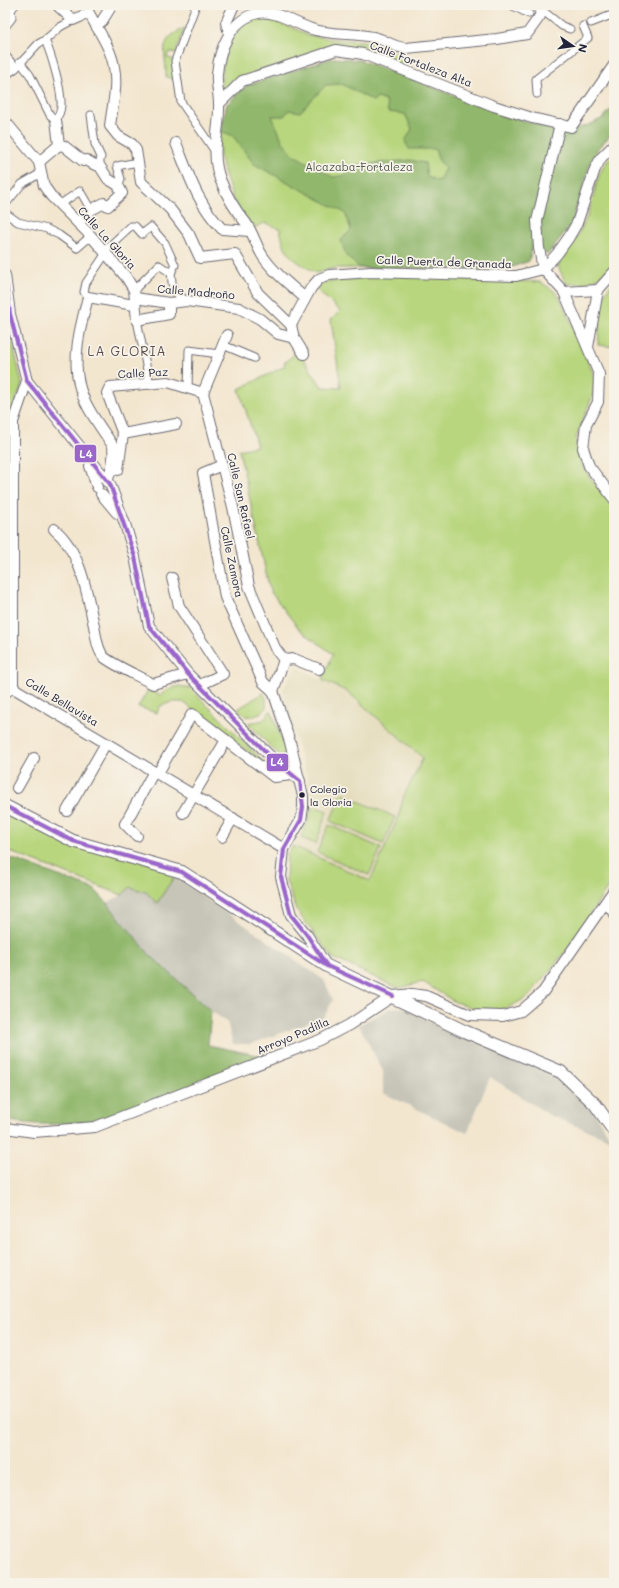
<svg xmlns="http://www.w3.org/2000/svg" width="619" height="1588" viewBox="0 0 619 1588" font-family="Mali,sans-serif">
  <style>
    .built { fill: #e4dbba }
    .industrial { fill: #c6c5b8 }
    .green { fill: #b7d67d; stroke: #6c7c5c }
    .forest { fill: #91b76c; stroke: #5a6c54; fill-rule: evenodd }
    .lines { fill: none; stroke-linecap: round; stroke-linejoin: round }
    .pedestrian-casing { stroke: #6b676f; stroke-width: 9 }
    .minor-casing { stroke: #6b676f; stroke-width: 12 }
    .tertiary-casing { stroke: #6b676f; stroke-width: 14 }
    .pedestrian { stroke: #fff; stroke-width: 7 }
    .minor { stroke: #fff; stroke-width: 10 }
    .tertiary { stroke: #fff; stroke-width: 12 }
    .bus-1-casing { stroke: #f7f3e8; stroke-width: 7 }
    .bus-1 { stroke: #9a66cc; stroke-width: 4 }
    .bus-dot { fill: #22223b; stroke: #f7f3e8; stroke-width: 1.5 }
    .labels { text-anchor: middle; stroke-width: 3.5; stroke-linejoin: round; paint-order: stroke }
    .bus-label { font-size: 10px; fill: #22223b; stroke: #f7f3e8; text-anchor: start }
    .street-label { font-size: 11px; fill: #22223b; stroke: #f7f3e8 }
    .park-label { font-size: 11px; fill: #4f584f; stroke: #f7f3e8 }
    .quarter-label { font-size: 13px; letter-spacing: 1px; fill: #605054; stroke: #f7f3e8 }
    .line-badge { stroke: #f7f3e8; stroke-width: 1.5 }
    .badge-label { font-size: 11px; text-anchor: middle; font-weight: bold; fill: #fff }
  </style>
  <rect width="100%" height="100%" fill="#f7f3e8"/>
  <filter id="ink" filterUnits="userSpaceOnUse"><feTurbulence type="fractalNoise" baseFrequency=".025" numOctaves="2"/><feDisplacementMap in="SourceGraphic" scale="8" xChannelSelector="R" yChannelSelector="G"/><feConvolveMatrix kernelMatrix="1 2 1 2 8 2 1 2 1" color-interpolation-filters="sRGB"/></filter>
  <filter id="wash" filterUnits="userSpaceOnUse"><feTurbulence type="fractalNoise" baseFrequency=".012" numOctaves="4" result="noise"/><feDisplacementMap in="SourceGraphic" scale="16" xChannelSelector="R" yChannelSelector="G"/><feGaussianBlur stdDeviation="0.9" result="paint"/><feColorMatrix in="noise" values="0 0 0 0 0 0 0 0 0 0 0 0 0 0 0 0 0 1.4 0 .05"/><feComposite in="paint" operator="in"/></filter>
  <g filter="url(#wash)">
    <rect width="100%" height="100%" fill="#f3e6cf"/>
    <path class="built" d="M296,667L348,692L423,758L404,796L398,818L370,881L293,846L306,823L310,803L311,791L284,701L283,689Z"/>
    <g class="industrial">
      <path d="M174,876L324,980L333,1000L324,1017L251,1044H233L227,1022L211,1011L150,955L107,903L122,895L130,887L146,892L169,883Z"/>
      <path d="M404,1007L445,1030L559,1076L592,1109L612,1140L551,1116L490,1077L467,1133L383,1093V1071L359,1025L390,1008Z"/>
    </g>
    <g class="green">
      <path d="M259,17L269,18L309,35L331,39L374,42L394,53L403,52V66L334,47L225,92L221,91C222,69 224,36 245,23C249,20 255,19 259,17Z"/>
      <path d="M185,28L176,53L169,52L167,58L173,59L176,80L166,77C167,53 155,41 185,28Z"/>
      <path d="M333,58L360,60L506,115L553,130L529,261L506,269L335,268L316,273C293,259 285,257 280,229L265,223L253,228L233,200L220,158L219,138L227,104L246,86Z"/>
      <path d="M614,155V264C595,282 592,284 566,284L558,266C570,248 582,231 589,211C596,192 596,168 614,155Z"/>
      <path d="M388,275L540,282L553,290L560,298L594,375L595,389L576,438L581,463L591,479L614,507V878L569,947L528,997L505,1009L483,1011L455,1002L423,982L398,988L333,958L296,910L286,880L287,855L293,846L370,881L398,818L404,796L423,758L348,692L322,680L333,654L299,629L270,591L239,450L257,446L239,389L285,366L284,363L298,351L322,387L341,388L331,320L340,311L317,290L324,282Z"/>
      <path d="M614,282V347L598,345C600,324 597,297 614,282Z"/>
      <path d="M5,328L13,344L22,384L12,414L5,415Z"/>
      <path d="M179,686L190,688L272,770L183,702H172L160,706L157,713L138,707L148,690L160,695L169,689Z"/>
      <path d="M263,693L266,698V708C259,716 255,717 245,716L238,709Z"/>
      <path d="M271,710L285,749V755L280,756L248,723L264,720Z"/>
      <path d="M342,794L395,817L383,844L330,821Z"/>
      <path d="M5,806L73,841L178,871L157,903L146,892L130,887L122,895L5,850Z"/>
      <path d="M313,806L327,811L316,844L301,838Z"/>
      <path d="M329,825L381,848L369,875L317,852Z"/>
    </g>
    <g class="forest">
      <path d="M333,58L360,60L506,115L565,133L591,124L603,118L614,106V132L598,148L590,164L572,223L547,255L533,241L529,261L506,269L360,268L346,256L341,240L351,230L345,213L254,164L233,136L221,131L227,104L246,86ZM342,84L373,101L378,98L386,101L388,112L405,114L412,129L405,141L409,149H435L438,159L445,168L439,181L427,177L425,163L410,160L346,166V175L333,177L294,155L283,142L272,116H284L289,110L300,112L326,85Z"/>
      <path d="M5,856L94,889L107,903L150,955L211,1011L208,1045L266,1057L99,1120C67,1124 37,1127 5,1120Z"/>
    </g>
  </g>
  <g filter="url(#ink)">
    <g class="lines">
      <g class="pedestrian-casing">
        <g id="pedestrian">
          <path d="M196,5L175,61L181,102L214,150"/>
          <path d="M511,5L529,14"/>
          <path d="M542,10L562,26L570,29"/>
          <path d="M591,23L614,14"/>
          <path d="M5,27L12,18L11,10L15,5"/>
          <path d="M5,55L16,68"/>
          <path d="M20,62L30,75L50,115L56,120C57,117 60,114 60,111C65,98 51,54 45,40"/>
          <path d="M5,76L16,68L38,44L45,40L60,27L73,20"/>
          <path d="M537,94L536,79L588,38L583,26"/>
          <path d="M91,115L95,144L101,157L99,165"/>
          <path d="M118,185L121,179L117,166L138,162"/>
          <path d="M5,205L22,184L41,173"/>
          <path d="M59,205L80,191L91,210"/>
          <path d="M5,213L18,222L47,229L59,235L77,248L91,236"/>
          <path d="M104,251L131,226H135L142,234L151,227L165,243L175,265L171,273"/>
          <path d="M134,290L159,265L171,273L173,291L187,301"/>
          <path d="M88,297L84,292L86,283L106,253"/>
          <path d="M137,320L150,385"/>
          <path d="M223,345L254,358"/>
          <path d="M188,389L189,350L219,354"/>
        </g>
      </g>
      <g class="minor-casing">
        <g id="minor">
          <path d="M57,5L73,20L89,13C98,30 111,48 114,67C118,86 112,108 110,126L118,136L132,144L136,150L141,182L170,209L189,234L200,258L235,254L258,293L291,325"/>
          <path d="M96,26L102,21L112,5"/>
          <path d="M229,32L226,23L234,5"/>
          <path d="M219,104L242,81L336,50L363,54L494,106L532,118L571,127L614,65"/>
          <path d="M56,120L59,145"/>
          <path d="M5,121L39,162"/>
          <path d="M560,124L537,221L539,248L543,269L564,292L599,374L598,402L586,425L583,448L589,466L614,499"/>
          <path d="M176,143C189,175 197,203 222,229L250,231"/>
          <path d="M59,145L64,146L83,161L86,160L95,165H99L108,179L118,185L122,193L108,206L104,203L91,210L78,223"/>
          <path d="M39,162L44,186L51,196L91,236L126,277L134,290L137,320L169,314V303"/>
          <path d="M39,162L59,145"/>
          <path d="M5,275L10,314L27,381L110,484L125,524L135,557L149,626L188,674L273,759L300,781"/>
          <path d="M564,292L598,290"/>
          <path d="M135,298L169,303L187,301L239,308L260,319L278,334L294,338"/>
          <path d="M305,298C290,285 273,272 262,255C256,245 253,233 246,223C234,209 227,197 220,179C210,151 220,131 219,104C219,94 216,84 217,74C219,49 231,19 258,13C275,9 299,26 315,30C334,35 354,33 373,37C385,39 393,48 406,48L497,39L527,34L540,16L541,5"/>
          <path d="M227,335L203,393L233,507L249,586L275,648L284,660"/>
          <path d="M588,347L598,290L614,272"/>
          <path d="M304,354L294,338L291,325L311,288L319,279L329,275L370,272L516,276L543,269L557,254L569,237L577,223L595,169L601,158L614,145"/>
          <path d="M123,434L176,424"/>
          <path d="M222,465L203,473L225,597L263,682L273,691"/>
          <path d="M90,466L97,487"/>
          <path d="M118,470L123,434L107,393L110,387L168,382L203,393"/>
          <path d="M107,482C111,470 115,459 113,446C101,427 84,407 79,384C72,355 81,325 88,297L134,305"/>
          <path d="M101,494L117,513"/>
          <path d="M54,529C81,551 87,593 94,626C96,635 97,650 104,657C115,666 139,676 153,684L188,674"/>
          <path d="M172,578L179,606L223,674L200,685"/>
          <path d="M284,660L273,691L290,742L303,796V807L301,820L284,849L281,877L291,915L307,935L326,965"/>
          <path d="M284,660L294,659L319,669"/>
          <path d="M5,683L284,849"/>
          <path d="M5,693L13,687V422L27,381"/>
          <path d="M17,788L34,758"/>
          <path d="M67,811L106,743"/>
          <path d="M183,813L226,740"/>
          <path d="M137,836L125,824L152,775L158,773L192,714L274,777L292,775"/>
          <path d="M222,837L233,818"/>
          <path d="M606,903L614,913"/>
          <path d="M5,1128L34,1132L95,1127L320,1040L349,1025L393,996L412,994L426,996L470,1015L503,1016L521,1011L543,992L614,890"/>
        </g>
      </g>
      <g class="tertiary-casing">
        <path id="tertiary" d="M5,806L73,841L182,872L327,966L464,1031L561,1072L595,1104L614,1131"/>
      </g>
      <use href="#pedestrian" class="pedestrian"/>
      <use href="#minor" class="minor"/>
      <use href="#tertiary" class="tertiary"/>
      <g class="bus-1-casing">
        <g id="bus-1">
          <path d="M5,275L10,314L27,381L110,484L135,557L149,626L188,674L273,759L300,781L303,807L301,820L284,849L281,877L291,915L307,935L327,966"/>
          <path d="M5,806L73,841L182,872L327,966L393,996"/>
        </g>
      </g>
      <use href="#bus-1" class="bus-1"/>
    </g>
  </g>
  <circle class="bus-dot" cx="302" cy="795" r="3.5"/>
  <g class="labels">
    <g class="bus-label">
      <text x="310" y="793">Colegio<tspan x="310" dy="13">la Gloria</tspan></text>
    </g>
    <g class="street-label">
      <text transform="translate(421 64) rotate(21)" y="4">Calle Fortaleza Alta</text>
      <text transform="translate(107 238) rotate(48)" y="4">Calle La Gloria</text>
      <text transform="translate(444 262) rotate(2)" y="4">Calle Puerta de Granada</text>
      <text transform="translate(196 292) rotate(5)" y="4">Calle Madroño</text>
      <text transform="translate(143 373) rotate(-3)" y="4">Calle Paz</text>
      <text transform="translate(241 496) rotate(77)" y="4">Calle San Rafael</text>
      <text transform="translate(232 562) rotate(78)" y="4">Calle Zamora</text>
      <text transform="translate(62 702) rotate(31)" y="4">Calle Bellavista</text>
      <text transform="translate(293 1036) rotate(-23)" y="4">Arroyo Padilla</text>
    </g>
    <g class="park-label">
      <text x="359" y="171">Alcazaba-Fortaleza</text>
    </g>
    <g class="quarter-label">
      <text x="127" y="356">LA GLORIA</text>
    </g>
  </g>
  <g class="line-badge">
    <rect x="74" y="444" width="23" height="19" rx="4" fill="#9a66cc"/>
    <rect x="266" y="753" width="23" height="19" rx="4" fill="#9a66cc"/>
  </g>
  <g class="badge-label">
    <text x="86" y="458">L4</text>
    <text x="277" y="766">L4</text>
  </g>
  <rect width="619" height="1588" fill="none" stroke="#f7f3e8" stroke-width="20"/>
  <g transform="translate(573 46) rotate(103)" stroke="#f7f3e8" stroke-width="3" paint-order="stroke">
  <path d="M0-3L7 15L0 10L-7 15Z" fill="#22223b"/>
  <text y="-6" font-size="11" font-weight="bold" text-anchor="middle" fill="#22223b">N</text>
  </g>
</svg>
